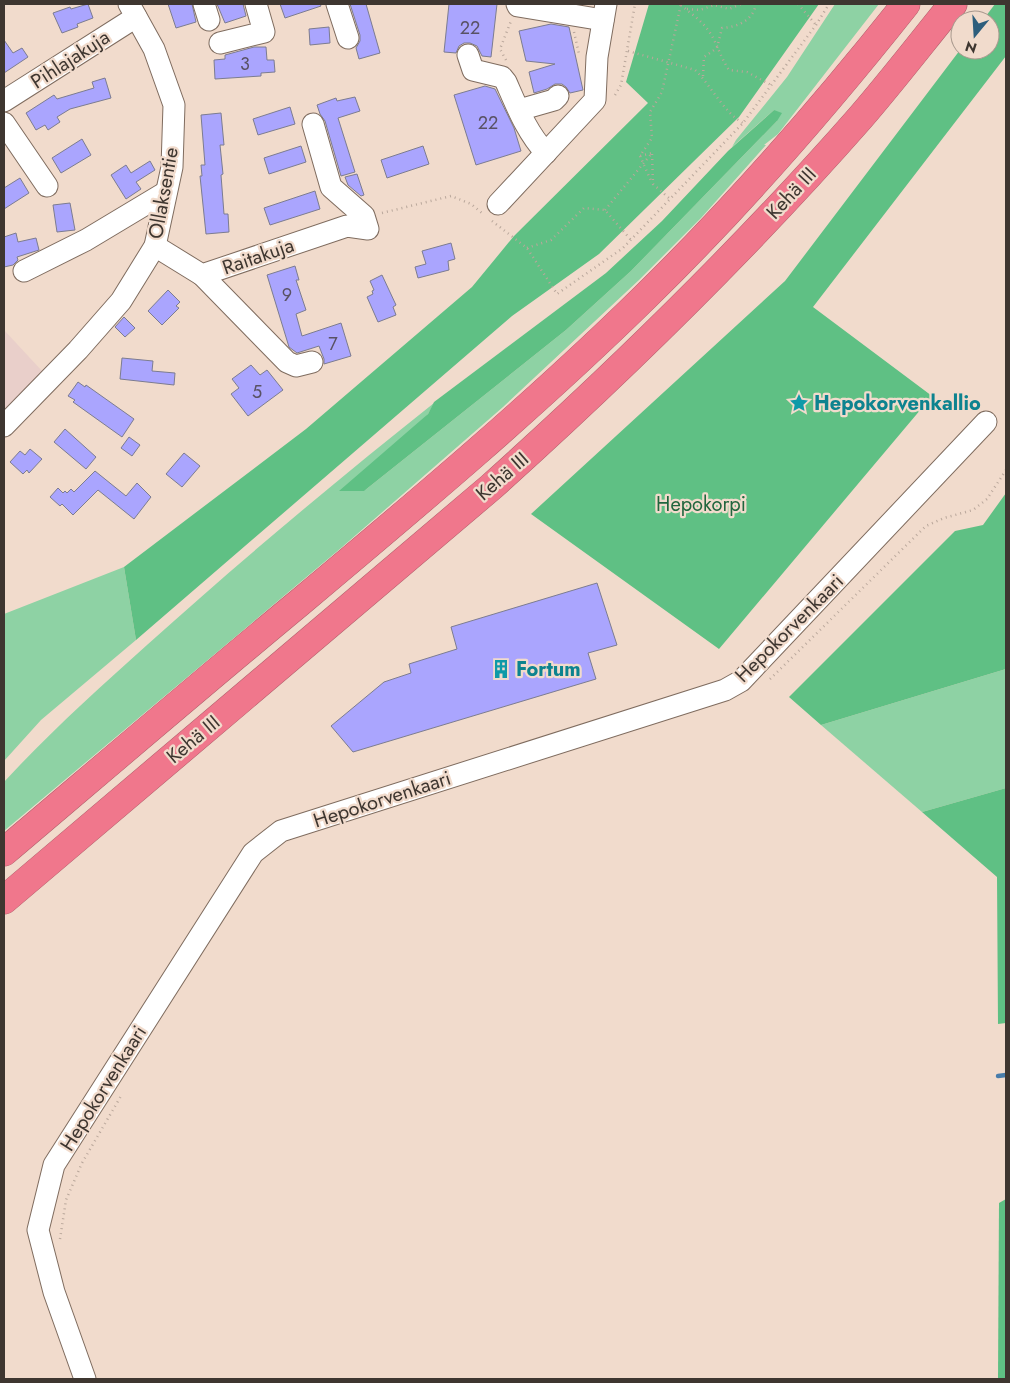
<svg xmlns="http://www.w3.org/2000/svg" width="1010" height="1383" viewBox="0 0 1010 1383" font-family="Jost,sans-serif">
  <style>
    .education { fill: #e9cfca }
    .green { fill: #8ed2a4 }
    .forest { fill: #5fc084 }
    .lines { fill: none; stroke-linecap: round; stroke-linejoin: round }
    .stream { stroke: #487caa; stroke-width: 4.5 }
    .building { fill: #aaa5fe; stroke: #7c7c90 }
    .minor-casing { stroke: #7f6c5f; stroke-width: 23 }
    .highway-casing { stroke: #b2606c; stroke-width: 29 }
    .path { stroke: #b9a79b; stroke-width: 2.5; stroke-dasharray: 1 4; stroke-linecap: butt }
    .minor { stroke: #fff; stroke-width: 21 }
    .highway { stroke: #f0778c; stroke-width: 28 }
    .labels { text-anchor: middle; stroke-width: 4.5; stroke-linejoin: round; paint-order: stroke }
    .number-label { font-size: 18px; fill: #595264 }
    .street-label { font-size: 20px; fill: #3e3630; stroke: #f1dbcc }
    .culture-label { font-size: 20px; font-weight: bold; fill: #0d838f; stroke: #f1dbcc; text-anchor: start }
    .park-label { font-size: 20px; fill: #21663e; stroke: #f1dbcc }
  </style>
  <rect width="100%" height="100%" fill="#f1dbcc"/>
  <path class="education" d="M4,330L42,371L4,410Z"/>
  <g class="green">
    <path d="M835,4H879L778,134L764,145H766L701,218L639,280L503,407L341,548L4,831V782C49,733 98,689 147,645C240,561 336,481 434,403L428,414L364,491L566,330L631,271L777,121L774,110L732,147L736,140L787,77Z"/>
    <path d="M124,567L136,640L41,720L4,761V614Z"/>
    <path d="M1006,669V788L922,812L821,725Z"/>
  </g>
  <g class="forest">
    <path d="M649,4H819L739,117L599,254L512,316L136,640L124,567L306,429L472,287L514,236L648,103L626,82Z"/>
    <path d="M995,4H1006V56L813,307L932,396L719,649L531,514L785,281L960,50H990V20H983Z"/>
    <path d="M774,110L782,113L777,121L631,271L566,330L364,491H339L428,414L434,402L606,273L662,221L728,151Z"/>
    <path d="M1006,493V669L821,725L789,697L955,531L983,525Z"/>
    <path d="M1006,788V1023L998,1024L997,877L922,812Z"/>
    <path d="M1006,1199V1379H998L999,1203Z"/>
  </g>
  <g class="lines">
    <path class="stream" d="M998,1076L1006,1075"/>
  </g>
  <g class="building">
    <path d="M88,4L93,18L77,24L78,27L62,33L53,13L70,7L71,9Z"/>
    <path d="M168,4H192L196,22L176,28Z"/>
    <path d="M217,4H243L246,16L225,23Z"/>
    <path d="M280,4H320L321,6L285,18Z"/>
    <path d="M350,4H366L380,53L359,59L356,48L360,41V35Z"/>
    <path d="M449,4H497L491,57L482,56L477,46L470,43H464L459,46L456,53L444,52Z"/>
    <path d="M551,24L569,27L583,90L570,93L566,87L562,84H555L547,89L534,93L529,72L555,64L526,61L519,31Z"/>
    <path d="M329,27L330,43L310,45L309,29Z"/>
    <path d="M4,40L13,53L22,48L28,57L4,73Z"/>
    <path d="M254,47H266L267,60H274L275,72L261,73V76L215,79L214,60L225,59V55Z"/>
    <path d="M105,78L111,98L70,109L57,117L60,122L48,130L45,125L36,130L26,113L54,95L57,99L94,88L92,82Z"/>
    <path d="M485,86L495,89L514,128L521,151L476,165L454,95Z"/>
    <path d="M355,97L360,111L338,118L355,172L341,176L325,121L320,114L317,105L336,98L337,101Z"/>
    <path d="M290,107L295,124L258,135L253,119Z"/>
    <path d="M221,113L224,145H220L223,174L221,175L224,214H228L229,232L206,234L200,176H202L201,165H205L201,115Z"/>
    <path d="M82,139L91,155L61,173L52,158Z"/>
    <path d="M301,146L306,162L269,174L264,158Z"/>
    <path d="M423,146L429,164L387,178L381,160Z"/>
    <path d="M150,161L155,170L136,182L141,189L126,199L111,175L126,165L131,173Z"/>
    <path d="M357,174L364,195L361,196L348,185L345,177Z"/>
    <path d="M20,178L29,193L4,209V188Z"/>
    <path d="M315,191L320,209L270,225L264,208Z"/>
    <path d="M70,203L75,230L57,232L53,205Z"/>
    <path d="M16,233L18,242L36,238L39,250L17,257L18,260L13,265L4,267V237Z"/>
    <path d="M451,243L455,259L448,261L449,270L418,278L415,267L426,264L422,251Z"/>
    <path d="M295,266L299,280H296L306,310L296,314L302,336L341,323L351,356L324,364V359L319,346L297,353L289,347L267,275Z"/>
    <path d="M382,275L396,305L393,307L396,315L378,322L367,297L373,294L372,291L374,290L370,281Z"/>
    <path d="M168,290L180,302L176,306L179,308L162,325L148,311Z"/>
    <path d="M124,317L135,328L125,337L115,327Z"/>
    <path d="M122,358L153,361L152,371L175,373L174,385L120,379Z"/>
    <path d="M251,365L260,375L267,370L283,390L248,416L231,394L239,388L232,379Z"/>
    <path d="M78,382L85,387L86,385L134,419L122,437L73,402L75,400L68,396Z"/>
    <path d="M65,429L96,457L86,469L54,442Z"/>
    <path d="M129,437L140,445L132,456L121,448Z"/>
    <path d="M30,449L42,459L29,473L27,470L23,474L10,462L20,451L25,455Z"/>
    <path d="M184,453L200,466L182,487L166,474Z"/>
    <path d="M95,471L126,496L137,483L151,497L134,519L98,490L73,515L62,504L60,506L50,497L58,488L63,493L65,491L67,493L71,489L74,492Z"/>
    <path d="M597,583L617,645L588,653L596,679L353,752L331,726L384,682L411,673L409,664L457,649L451,627Z"/>
  </g>
  <g class="lines">
    <g class="minor-casing">
      <g id="minor">
        <path d="M204,4L209,20"/>
        <path d="M337,4L348,38"/>
        <path d="M517,4L518,6L603,20"/>
        <path d="M220,43L264,32L256,4"/>
        <path d="M468,55L473,70L502,77L506,82C517,107 527,133 546,153"/>
        <path d="M4,101L136,17"/>
        <path d="M519,110L554,100L558,96"/>
        <path d="M4,123L47,186"/>
        <path d="M498,204L595,100L597,57L606,4"/>
        <path d="M155,246L202,275L347,226L368,229L364,216L331,187L313,124"/>
        <path d="M24,271L86,240L166,192"/>
        <path d="M202,275L287,362L296,366L312,362"/>
        <path d="M4,426L78,350L121,301L155,246L172,167L174,105L154,49L129,4"/>
        <path d="M85,1379L54,1292L38,1230L54,1165L253,853L281,831L725,690L741,681L986,422"/>
      </g>
    </g>
    <g class="highway-casing">
      <g id="highway">
        <path d="M4,852C102,769 200,685 299,603C417,504 535,405 645,297C739,205 825,106 906,4"/>
        <path d="M4,900L491,487C620,371 745,249 860,118C892,81 922,42 953,4"/>
      </g>
    </g>
    <g class="path">
      <path d="M798,4L816,25"/>
      <path d="M681,5C690,13 701,20 708,30C717,42 720,57 729,70L747,72L771,85"/>
      <path d="M687,9L700,10L714,5L729,9L741,4"/>
      <path d="M574,32L579,54"/>
      <path d="M628,51L695,70C711,85 724,113 743,123"/>
      <path d="M506,60L500,49L511,21"/>
      <path d="M703,76L704,57L717,48L722,28C737,27 753,21 756,4"/>
      <path d="M615,95L621,85L635,4"/>
      <path d="M652,154L653,184L670,199"/>
      <path d="M640,156L652,183"/>
      <path d="M605,210L652,153L640,156L652,138L650,112L662,92L681,4"/>
      <path d="M382,213L451,196L471,204L482,213"/>
      <path d="M492,221L527,248L557,294L623,248L743,123L816,25L829,4"/>
      <path d="M527,248L551,240L584,208L605,210L631,240"/>
      <path d="M770,679L926,526L944,518L973,510L987,499L1006,470"/>
      <path d="M1005,1186H1006"/>
      <path d="M60,1239L66,1200L82,1163L121,1096"/>
    </g>
    <use href="#minor" class="minor"/>
    <use href="#highway" class="highway"/>
  </g>
  <defs>
    <g id="sight-bare" transform="scale(1.5)"><path d="M0-6L1.8-2.2L6-1.7L2.9 1.2L3.7 5.4L0 3.3L-3.7 5.4L-2.9 1.2L-6-1.7L-1.8-2.2Z" fill="#0f9aa8" stroke="#f1dbcc" stroke-width="2.5" paint-order="stroke"/></g>
    <g id="building-bare" transform="scale(1.5)"><path d="M-4-6H4V6H1V3H-1V6H-4ZM-2.5-4.3h1.7v1.8h-1.7ZM.8-4.3h1.7v1.8H.8ZM-2.5-1h1.7V.8h-1.7ZM.8-1h1.7V.8H.8Z" fill="#0f9aa8" stroke="#f1dbcc" stroke-width="2.5" paint-order="stroke"/></g>
  </defs>
  <g fill-rule="evenodd">
    <use href="#sight-bare" x="799" y="403"/>
    <use href="#building-bare" x="501" y="669"/>
  </g>
  <g class="labels">
    <g class="number-label">
      <text x="470" y="34">22</text>
      <text x="245" y="70">3</text>
      <text x="488" y="129">22</text>
      <text x="287" y="301">9</text>
      <text x="333" y="350">7</text>
      <text x="257" y="398">5</text>
    </g>
    <g class="street-label">
      <text transform="translate(70 59) rotate(-33)" y="7">Pihlajakuja</text>
      <text transform="translate(163 193) rotate(-80)" y="7">Ollaksentie</text>
      <text transform="translate(791 193) rotate(-47)" y="7">Kehä III</text>
      <text transform="translate(258 256) rotate(-19)" y="7">Raitakuja</text>
      <text transform="translate(502 476) rotate(-41)" y="7">Kehä III</text>
      <text transform="translate(789 628) rotate(-45)" y="7">Hepokorvenkaari</text>
      <text transform="translate(193 739) rotate(-40)" y="7">Kehä III</text>
      <text transform="translate(382 799) rotate(-18)" y="7">Hepokorvenkaari</text>
      <text transform="translate(103 1088) rotate(-58)" y="7">Hepokorvenkaari</text>
    </g>
    <g class="culture-label">
      <text x="814" y="410">Hepokorvenkallio</text>
      <text x="516" y="676">Fortum</text>
    </g>
    <g class="park-label">
      <text x="701" y="511">Hepokorpi</text>
    </g>
  </g>
  <rect width="1010" height="1383" fill="none" stroke="#3e3630" stroke-width="10"/>
  <g transform="translate(975 35) rotate(198)"><circle r="24" fill="#f1dbcc" stroke="#a9998e"/>
  <path d="M0-4L9 19L0 12L-9 19Z" fill="#2e5e7c"/>
  <text y="-8" font-size="14" font-weight="bold" text-anchor="middle" fill="#3e3630">N</text>
  </g>
</svg>
